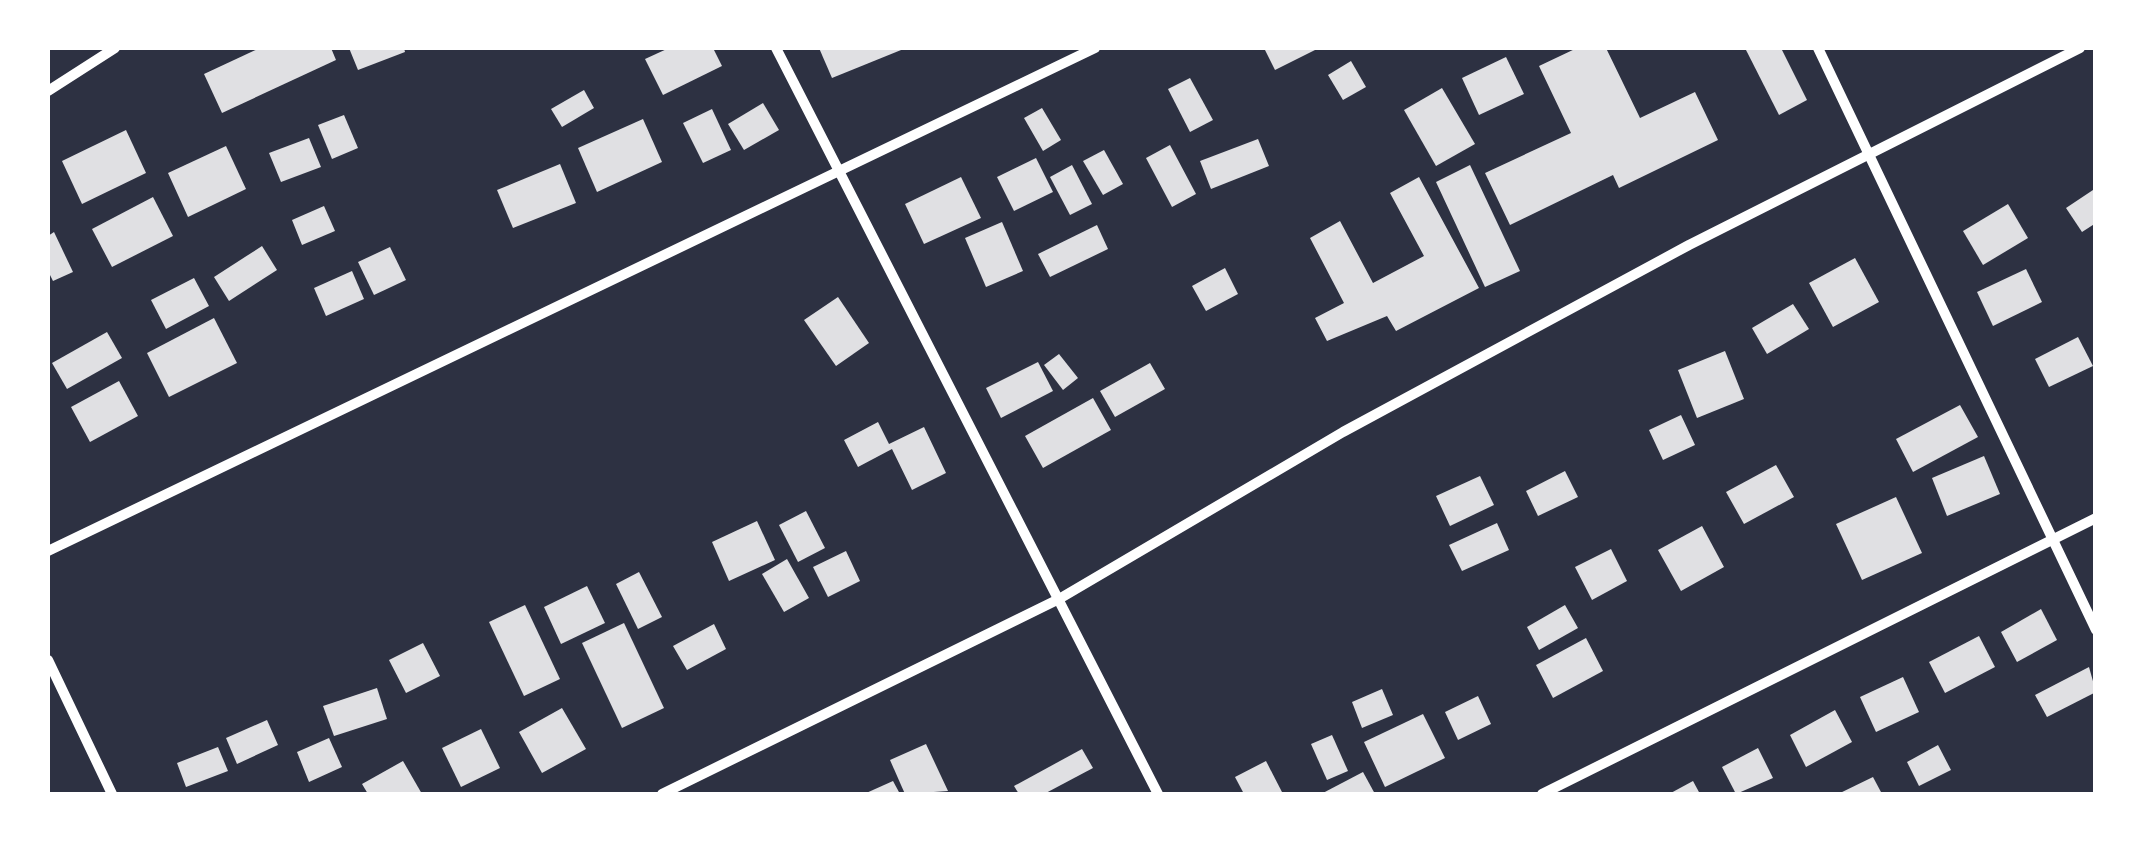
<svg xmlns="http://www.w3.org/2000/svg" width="2143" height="842" viewBox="0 0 2143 842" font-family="'Noto Serif',serif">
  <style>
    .building { fill: #e0e0e3 }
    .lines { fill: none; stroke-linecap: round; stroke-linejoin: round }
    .minor { stroke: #fff; stroke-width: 10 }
  </style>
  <rect width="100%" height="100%" fill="#2d3142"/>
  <g class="building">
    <path d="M260,48H331L336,60L222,113L204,74Z"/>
    <path d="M349,48H404L405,52L358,70Z"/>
    <path d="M669,48H713L722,66L663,95L645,59Z"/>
    <path d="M819,48H906L832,78Z"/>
    <path d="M1264,48H1319L1275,70Z"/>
    <path d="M1577,48H1606L1640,118L1695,92L1718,140L1619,188L1613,175L1510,225L1485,173L1571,133L1539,66Z"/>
    <path d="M1745,48H1781L1807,100L1779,115Z"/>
    <path d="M1506,57L1524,94L1479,115L1462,78Z"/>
    <path d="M1351,61L1366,87L1343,100L1328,75Z"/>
    <path d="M1190,78L1213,120L1190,132L1168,89Z"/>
    <path d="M1442,88L1475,144L1436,166L1404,110Z"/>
    <path d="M584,90L594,108L562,127L551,109Z"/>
    <path d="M763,103L779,130L744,150L728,124Z"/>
    <path d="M1042,108L1061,140L1043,151L1024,118Z"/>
    <path d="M712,109L731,150L703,163L683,123Z"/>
    <path d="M344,115L358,148L332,159L318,125Z"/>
    <path d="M643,119L662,162L597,192L578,148Z"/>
    <path d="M126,130L146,173L82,204L62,161Z"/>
    <path d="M309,138L321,167L281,182L269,153Z"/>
    <path d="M1258,139L1269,166L1211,189L1200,161Z"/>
    <path d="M1170,145L1196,194L1172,207L1146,158Z"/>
    <path d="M226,146L246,189L188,217L168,173Z"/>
    <path d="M1104,150L1123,184L1103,195L1083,161Z"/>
    <path d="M1036,158L1053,192L1014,211L997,177Z"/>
    <path d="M560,164L576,203L513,228L497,190Z"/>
    <path d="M1072,165L1092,204L1070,215L1050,177Z"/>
    <path d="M1470,165L1520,271L1485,287L1436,182Z"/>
    <path d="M961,177L981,218L924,244L905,204Z"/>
    <path d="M1419,177L1479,288L1396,331L1387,316L1327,341L1315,318L1344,303L1310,238L1340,221L1373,283L1424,256L1390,193Z"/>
    <path d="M2096,188V223L2082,232L2066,208Z"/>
    <path d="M153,197L173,236L112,267L92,229Z"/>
    <path d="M2008,204L2028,238L1983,265L1963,231Z"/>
    <path d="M324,206L335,231L302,245L292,220Z"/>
    <path d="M1002,222L1023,271L986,287L965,238Z"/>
    <path d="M1097,225L1108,249L1050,277L1038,254Z"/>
    <path d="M54,232L73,272L53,281L48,271V236Z"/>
    <path d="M262,246L277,270L229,301L214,277Z"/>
    <path d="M390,247L406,280L374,295L358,262Z"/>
    <path d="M1855,258L1879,302L1833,327L1809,283Z"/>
    <path d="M1225,268L1238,294L1206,311L1192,286Z"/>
    <path d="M2026,269L2042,302L1993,326L1977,292Z"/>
    <path d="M352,271L364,299L326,316L314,288Z"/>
    <path d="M194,278L209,306L166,329L151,300Z"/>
    <path d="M838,297L869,343L836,366L804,320Z"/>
    <path d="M1793,304L1809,329L1767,354L1752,328Z"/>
    <path d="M214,318L237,363L169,397L147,353Z"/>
    <path d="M107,332L122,358L67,389L52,363Z"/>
    <path d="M2078,337L2093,366L2049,387L2035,359Z"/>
    <path d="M1725,351L1744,399L1697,418L1678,370Z"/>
    <path d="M1059,354L1078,378L1063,390L1044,365Z"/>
    <path d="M1038,362L1053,391L1001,418L986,388Z"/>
    <path d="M1150,363L1165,389L1115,417L1100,391Z"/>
    <path d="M119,381L138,416L90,442L71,407Z"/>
    <path d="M1093,398L1111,430L1043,468L1025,436Z"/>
    <path d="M1960,405L1978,437L1913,472L1896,439Z"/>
    <path d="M1681,415L1695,445L1663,460L1649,430Z"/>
    <path d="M878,422L889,444L924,427L946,473L912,490L892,449L858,467L844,440Z"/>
    <path d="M1984,456L2000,494L1947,516L1932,478Z"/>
    <path d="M1776,465L1794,497L1744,524L1726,492Z"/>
    <path d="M1565,471L1578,497L1538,516L1526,491Z"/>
    <path d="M1480,476L1494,505L1450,526L1436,496Z"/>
    <path d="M1896,497L1922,553L1862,580L1836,524Z"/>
    <path d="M806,511L825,548L798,562L779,525Z"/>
    <path d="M757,521L775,560L729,581L712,542Z"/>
    <path d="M1497,523L1509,550L1462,571L1449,545Z"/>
    <path d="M1702,526L1724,567L1681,591L1658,550Z"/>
    <path d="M1611,549L1627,581L1592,600L1575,567Z"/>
    <path d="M846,551L860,581L828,597L813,567Z"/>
    <path d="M787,559L809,598L784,612L762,574Z"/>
    <path d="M639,572L662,617L638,629L616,584Z"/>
    <path d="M587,586L605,623L561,644L544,607Z"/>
    <path d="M525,605L560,679L524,696L489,622Z"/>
    <path d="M1565,605L1578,628L1539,650L1527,627Z"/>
    <path d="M2041,609L2057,640L2017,662L2001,632Z"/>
    <path d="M624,623L664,708L622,728L582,643Z"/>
    <path d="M714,624L726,649L687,670L673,646Z"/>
    <path d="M1979,636L1995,667L1945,693L1929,662Z"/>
    <path d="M1586,638L1603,671L1553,698L1536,665Z"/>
    <path d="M423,643L440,676L406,693L389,660Z"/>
    <path d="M2089,667L2096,692L2047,717L2035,695Z"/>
    <path d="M1903,677L1919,712L1876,732L1860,697Z"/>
    <path d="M377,688L387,719L334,736L323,706Z"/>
    <path d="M1382,689L1393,715L1362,728L1352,702Z"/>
    <path d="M1478,696L1491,724L1458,740L1445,712Z"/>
    <path d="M562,708L586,749L542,773L519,732Z"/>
    <path d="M1835,710L1852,742L1806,767L1790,735Z"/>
    <path d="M1423,714L1445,758L1385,787L1364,742Z"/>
    <path d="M267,720L278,745L237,764L226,738Z"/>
    <path d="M481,729L500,768L461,787L442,748Z"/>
    <path d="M1332,735L1348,771L1327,780L1311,744Z"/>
    <path d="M329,738L342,767L309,782L297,752Z"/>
    <path d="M926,744L948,791L905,794L890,760Z"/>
    <path d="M1938,745L1951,770L1919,786L1907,762Z"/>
    <path d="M218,747L228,771L186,787L177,763Z"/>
    <path d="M1758,748L1773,778L1736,794L1722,767Z"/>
    <path d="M1082,749L1093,768L1044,794H1019L1014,786Z"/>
    <path d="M403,761L422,794H368L362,784Z"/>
    <path d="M1266,761L1283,794H1244L1235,777Z"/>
    <path d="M1363,772L1375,794H1321Z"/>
    <path d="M1873,777L1882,794H1838Z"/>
    <path d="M893,781L900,794H864Z"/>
    <path d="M1693,781L1700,794H1669Z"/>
  </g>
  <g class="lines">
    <g class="minor">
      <path d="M776,48L1158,794"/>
      <path d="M1818,48L2096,630"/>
      <path d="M48,91L115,48"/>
      <path d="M48,551L1095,48"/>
      <path d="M48,660L112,794"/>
      <path d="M662,794L1059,599L1343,432L1689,245L2080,48"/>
      <path d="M1542,794L2096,518"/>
    </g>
  </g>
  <rect width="2143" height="842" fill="none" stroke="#ffffff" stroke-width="100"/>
</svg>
